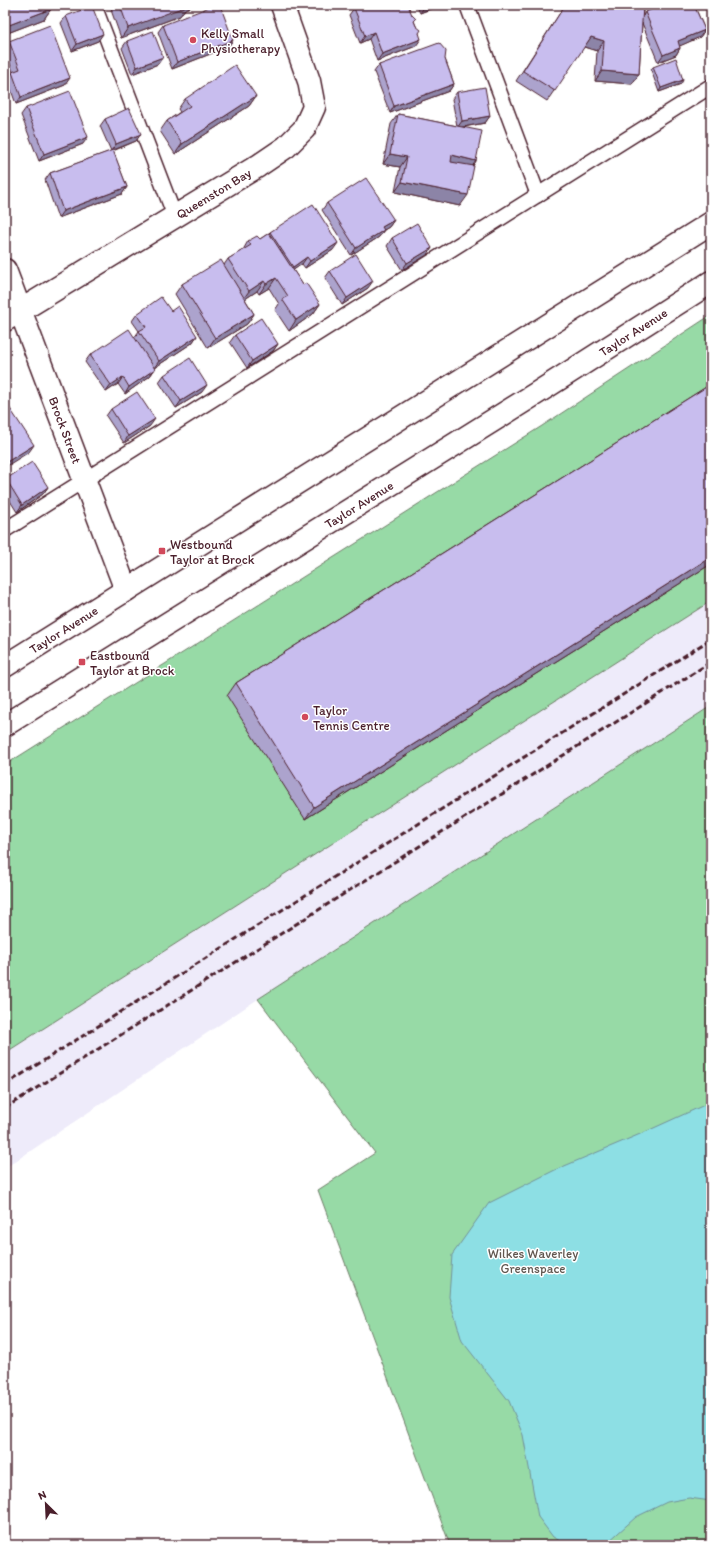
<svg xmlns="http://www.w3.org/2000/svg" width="716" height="1550" viewBox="0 0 716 1550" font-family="Itim,sans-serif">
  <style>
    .built { fill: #eeebfa }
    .green { fill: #97daa6; stroke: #707c68 }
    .water { fill: #8ddfe4; stroke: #72929a }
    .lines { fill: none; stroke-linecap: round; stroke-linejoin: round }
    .service-casing { stroke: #4a1f2b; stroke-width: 17 }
    .minor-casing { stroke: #4a1f2b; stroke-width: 25 }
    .secondary-casing { stroke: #4a1f2b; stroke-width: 25 }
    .service { stroke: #fff; stroke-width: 14 }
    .minor { stroke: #fff; stroke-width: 22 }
    .secondary { stroke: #fff; stroke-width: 22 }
    .rail { stroke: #4a1f2b; stroke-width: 3; stroke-dasharray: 6 3; stroke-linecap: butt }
    .wall { fill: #aca3cd; stroke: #4a1f2b }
    .shaded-wall { fill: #8c84a7; stroke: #4a1f2b }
    .building { fill: #c8bdee; stroke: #4a1f2b }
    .poi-dot { fill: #d1495b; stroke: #fff; stroke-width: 1.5 }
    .labels { text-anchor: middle; stroke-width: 3; stroke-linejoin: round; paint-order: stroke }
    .poi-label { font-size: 13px; fill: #4a1f2b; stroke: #fff; text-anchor: start }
    .street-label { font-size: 13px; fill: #4a1f2b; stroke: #fff }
    .park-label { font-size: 13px; fill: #615750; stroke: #fff }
  </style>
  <rect width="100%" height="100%" fill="#fff"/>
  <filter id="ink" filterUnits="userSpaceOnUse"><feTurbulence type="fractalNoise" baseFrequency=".025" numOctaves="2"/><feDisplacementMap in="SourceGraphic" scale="8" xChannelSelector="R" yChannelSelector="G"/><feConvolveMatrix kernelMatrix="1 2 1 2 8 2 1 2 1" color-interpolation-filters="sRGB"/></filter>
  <g filter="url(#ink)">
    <path class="built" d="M711,601V706L258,999L5,1168V1053Z"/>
    <g class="green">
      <path d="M711,315V601L5,1053V765L542,426Z"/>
      <path d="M711,706V1545H450L318,1190L375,1153L258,999Z"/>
    </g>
    <path class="water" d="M711,1102V1501L689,1498L667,1502L636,1517L608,1542L591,1545H567L553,1537L538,1517L523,1435L509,1401L462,1341L449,1297L452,1255L489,1203L555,1170L645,1132Z"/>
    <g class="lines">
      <g class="service-casing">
        <g id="service">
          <path d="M94,5L175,217"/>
          <path d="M467,5L538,195"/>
          <path d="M5,530L711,86"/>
        </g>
      </g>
      <g class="minor-casing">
        <g id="minor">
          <path id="s1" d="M5,270L126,590"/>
          <path id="s2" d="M5,320L258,166L286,147L304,129L314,107L309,81L282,5"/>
        </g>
      </g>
      <g class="secondary-casing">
        <g id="secondary">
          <path id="s3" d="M5,666L711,223"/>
          <path id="s4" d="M5,725L537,393L711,282"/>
        </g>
      </g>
      <use href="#service" class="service"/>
      <use href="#minor" class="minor"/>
      <use href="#secondary" class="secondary"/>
      <g class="rail">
        <path d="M5,1085L711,639"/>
        <path d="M5,1108L711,662"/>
      </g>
    </g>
    <g class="wall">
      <path d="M5,5L51,9L44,19L5,34Z"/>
      <path d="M115,5H196L185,9L180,16L121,38L111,10Z"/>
      <path d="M416,5H440L420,13Z"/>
      <path d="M565,5H643V16L645,12L654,8V7L655,5H694L705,30L700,37L679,46L680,48L676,55L658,62L642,23L639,74L632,84L595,81L597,51L584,47L547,101L516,81Z"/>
      <path d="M703,5H711V18Z"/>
      <path d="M354,8H395L412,15L414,21L419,33L416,46L377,61L369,39L360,43L349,15Z"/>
      <path d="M66,16L98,41L72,51L61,23Z"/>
      <path d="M163,25L233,40L228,47L172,69L158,32Z"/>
      <path d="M9,41L65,85L16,104L7,79L12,72H13L5,50V47Z"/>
      <path d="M127,41L158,64L132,74L122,48Z"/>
      <path d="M445,59L454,84L449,91L390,113L374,72L379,65Z"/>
      <path d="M653,67L681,84L659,92L651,70Z"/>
      <path d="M457,92L490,116L485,123L464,127L476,161L473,166L460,206L395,192L400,167L383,164L391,124L398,114L457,126L452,99Z"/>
      <path d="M256,96L249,106L175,154L160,131L167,121L180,112L178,109L185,99Z"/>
      <path d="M26,108L83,144L39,161L21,115Z"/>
      <path d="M105,119L136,141L113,151L127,187L122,194L58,218L45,180L50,173L111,151L100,126Z"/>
      <path d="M327,203L394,220L389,227L384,230L379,237L351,255L322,210Z"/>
      <path d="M270,232L333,250L305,268L302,264L293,270L303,285L320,304L313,314L289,331L275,310L279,304L269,288L259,294L257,291L245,299L254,314L247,324L208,348L175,294L182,284L224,265L228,259L243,250L248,241L260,239L269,233Z"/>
      <path d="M392,238L432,248L427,255L402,270L387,246Z"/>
      <path d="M330,271L368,288L342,305L325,278Z"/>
      <path d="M171,311L197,336L192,343L154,368L155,369L150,376L125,394L118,384L106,392L85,362L90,355L134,338L139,331L132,321L137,314Z"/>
      <path d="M235,335L278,344L273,351L247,368L230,342Z"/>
      <path d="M164,375L202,392L176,408L159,382Z"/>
      <path d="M711,384V564L305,819L227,696L236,683Z"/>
      <path d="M111,409L150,426L124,443L106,416Z"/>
      <path d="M6,479L48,487L43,494L17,512L5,493V480Z"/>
    </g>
    <g class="shaded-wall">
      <path d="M183,5H196L185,9L180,16L121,38L128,28Z"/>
      <path d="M427,5H440L420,13L425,6Z"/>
      <path d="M51,9L44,19L5,34V31L9,25Z"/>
      <path d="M705,30L700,37L673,49L678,41Z"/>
      <path d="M374,32L369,39L360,43L365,36Z"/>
      <path d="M103,34L98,41L72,51L77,44Z"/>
      <path d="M591,37L604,41L597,51L584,47Z"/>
      <path d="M421,39L416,46L377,61L382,54Z"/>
      <path d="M233,40L228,47L172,69L177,62Z"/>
      <path d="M680,48L676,55L658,62L663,55Z"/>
      <path d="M163,57L158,64L132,74L137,67Z"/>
      <path d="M602,71L639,74L632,84L595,81Z"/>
      <path d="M70,78L65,85L16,104L21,97Z"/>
      <path d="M683,80L681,84L659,92L661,88Z"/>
      <path d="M454,84L449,91L390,113L394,106Z"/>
      <path d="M256,96L249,106L175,154L182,144Z"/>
      <path d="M490,116L485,123L457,128L462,121Z"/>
      <path d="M141,134L136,141L111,151L116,144Z"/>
      <path d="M88,137L83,144L39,161L44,154Z"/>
      <path d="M390,154L407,157L400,167L383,164Z"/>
      <path d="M452,155L476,161L469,171L445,166Z"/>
      <path d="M402,182L468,195L460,206L395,192Z"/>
      <path d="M127,187L122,194L58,218L63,211Z"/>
      <path d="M394,220L389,227L377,234L382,227Z"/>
      <path d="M384,230L379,237L351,255L356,248Z"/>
      <path d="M338,243L333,250L305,268L310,261Z"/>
      <path d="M432,248L427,255L402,270L407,263Z"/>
      <path d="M307,257L302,264L288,274L293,267Z"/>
      <path d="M276,278L269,288L259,294L266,284Z"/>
      <path d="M264,281L257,291L242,301L249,291Z"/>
      <path d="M373,281L368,288L342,305L347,298Z"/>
      <path d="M320,304L313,314L289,331L296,320Z"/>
      <path d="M254,314L247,324L208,348L215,338Z"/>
      <path d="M197,336L192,343L154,368L159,361Z"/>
      <path d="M278,344L273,351L247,368L252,361Z"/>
      <path d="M155,369L150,376L125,394L129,387Z"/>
      <path d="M123,377L118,384L106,392L111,385Z"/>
      <path d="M207,385L202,392L176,408L181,401Z"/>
      <path d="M155,419L150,426L124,443L128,436Z"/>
      <path d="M34,445L29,452L5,467V463Z"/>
      <path d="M48,487L43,494L17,512L22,505Z"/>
      <path d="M711,557V564L305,819L314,807Z"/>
    </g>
    <g class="building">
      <path d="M5,5H50L51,9L9,25L5,16Z"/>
      <path d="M120,5H186L187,6L128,28Z"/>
      <path d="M215,5H220L233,40L177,62L163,25Z"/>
      <path d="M362,5H394L395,8L404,5H408L412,15L416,19L414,21L416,26L421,30L419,33L421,39L382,54L374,32L365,36L354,8Z"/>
      <path d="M565,5H610L616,7V5H643L639,74L602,71L604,41L591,37L555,91L523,71Z"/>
      <path d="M660,5H694L705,30L678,41L680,48L663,55L645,12L661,6Z"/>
      <path d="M92,6L103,34L77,44L66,16Z"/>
      <path d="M50,25L70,78L21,97L12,72L20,69L9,41Z"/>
      <path d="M153,31L163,57L137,67L127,41Z"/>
      <path d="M439,43L446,51L445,59L454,84L394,106L379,65Z"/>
      <path d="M676,58L683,80L661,88L653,67Z"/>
      <path d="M235,65L256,96L182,144L167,121L190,106L185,99Z"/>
      <path d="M485,87L490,116L462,121L457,92Z"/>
      <path d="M70,91L88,137L44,154L26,108Z"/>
      <path d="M129,108L141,134L116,144L105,119Z"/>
      <path d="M398,114L482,131L476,161L452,155L451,162L474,166L468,195L402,182L407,157L390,154Z"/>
      <path d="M113,150L127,187L63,211L50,173Z"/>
      <path d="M366,178L394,220L382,227L384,230L356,248L327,203Z"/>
      <path d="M313,204L338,243L310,261L307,257L293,267L270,232Z"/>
      <path d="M417,223L432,248L407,263L392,238Z"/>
      <path d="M269,233L303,285L306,283L320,304L296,320L282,299L288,296L276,278L266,284L264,281L249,291L228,259L251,245L248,241L257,236L260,239Z"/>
      <path d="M356,254L373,281L347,298L330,271Z"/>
      <path d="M221,260L254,314L215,338L182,284Z"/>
      <path d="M161,297L171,311L178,306L197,336L159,361L139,331L146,327L137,314Z"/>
      <path d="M261,318L278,344L252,361L235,335Z"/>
      <path d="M129,329L155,369L129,387L123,377L111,385L90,355Z"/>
      <path d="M190,358L207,385L181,401L164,375Z"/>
      <path d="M711,384V557L314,807L236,683Z"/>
      <path d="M137,392L155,419L128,436L111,409Z"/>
      <path d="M5,401L34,445L5,463Z"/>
      <path d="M32,462L48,487L22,505L6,479Z"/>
    </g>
  </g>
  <g class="poi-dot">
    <circle cx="193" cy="40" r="4"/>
    <rect x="158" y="547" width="8" height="8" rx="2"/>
    <rect x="78" y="658" width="8" height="8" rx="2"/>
    <circle cx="305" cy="717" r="4"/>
  </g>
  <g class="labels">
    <g class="poi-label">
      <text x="201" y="38">Kelly Small<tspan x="201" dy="15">Physiotherapy</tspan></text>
      <text x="170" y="549">Westbound<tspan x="170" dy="15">Taylor at Brock</tspan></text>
      <text x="90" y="660">Eastbound<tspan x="90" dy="15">Taylor at Brock</tspan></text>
      <text x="313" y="715">Taylor<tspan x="313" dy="15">Tennis Centre</tspan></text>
    </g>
    <g class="street-label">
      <text dy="5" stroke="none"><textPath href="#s2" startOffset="244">Queenston Bay</textPath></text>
      <text dy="5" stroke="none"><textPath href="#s4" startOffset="741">Taylor Avenue</textPath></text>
      <text dy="5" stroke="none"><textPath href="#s1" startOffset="171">Brock Street</textPath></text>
      <text dy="5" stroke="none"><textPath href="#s4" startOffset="417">Taylor Avenue</textPath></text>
      <text dy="5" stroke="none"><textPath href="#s3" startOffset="69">Taylor Avenue</textPath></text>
    </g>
    <g class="park-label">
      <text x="533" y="1258">Wilkes Waverley<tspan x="533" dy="15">Greenspace</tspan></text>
    </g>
  </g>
  <rect width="716" height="1550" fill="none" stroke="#fff" stroke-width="20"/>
  <rect x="10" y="10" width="696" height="1530" fill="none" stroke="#4a1f2b" stroke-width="1.5" filter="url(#ink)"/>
  <g transform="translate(46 1504) rotate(336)" stroke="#ffffff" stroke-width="3" paint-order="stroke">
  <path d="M0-3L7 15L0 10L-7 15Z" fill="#4a1f2b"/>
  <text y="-6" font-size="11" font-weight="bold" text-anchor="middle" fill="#4a1f2b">N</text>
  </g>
</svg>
